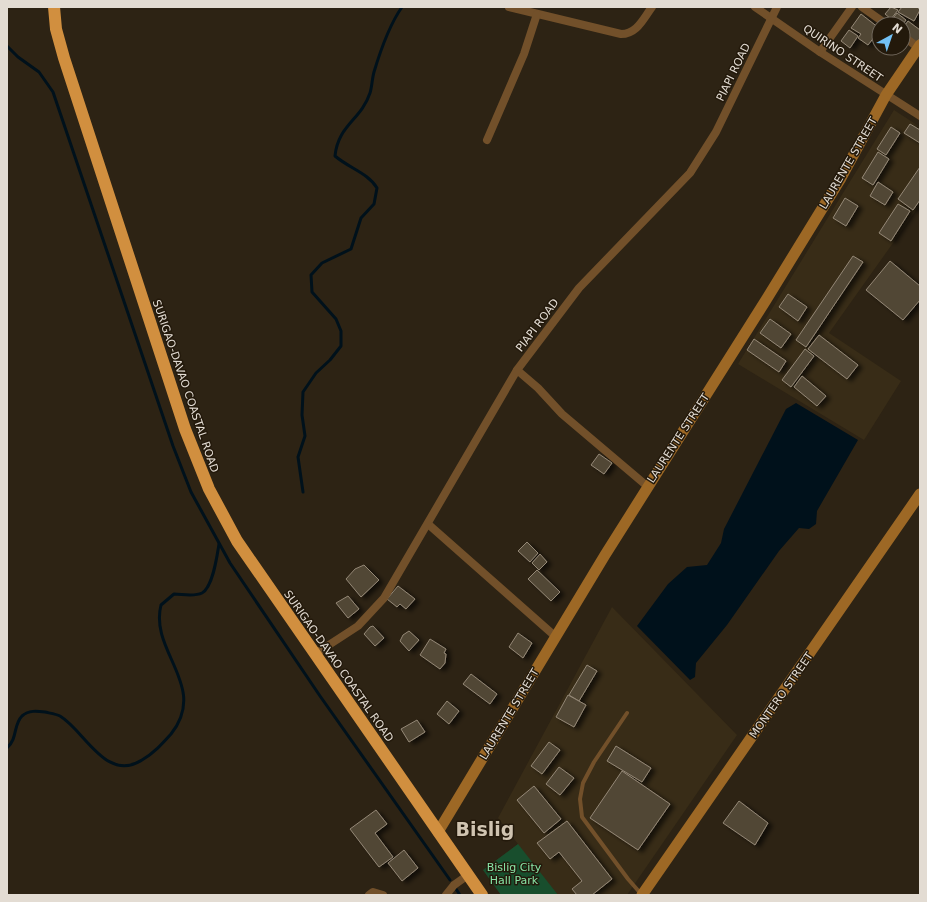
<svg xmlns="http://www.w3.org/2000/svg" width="927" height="902" viewBox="0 0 927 902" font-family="'DejaVu Sans',sans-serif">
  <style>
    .built { fill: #382c17 }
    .green { fill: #184e2d }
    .water { fill: #00111b }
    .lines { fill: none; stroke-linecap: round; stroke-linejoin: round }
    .stream { stroke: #00111b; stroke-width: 3 }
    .building { fill: #514636; stroke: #948876; filter: url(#shadow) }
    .lane { stroke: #72502a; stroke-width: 4 }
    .street { stroke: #72502a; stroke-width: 8 }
    .secondary { stroke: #9d6825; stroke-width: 11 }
    .highway { stroke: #d18f3f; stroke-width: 12 }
    .labels { text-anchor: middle; stroke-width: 3; stroke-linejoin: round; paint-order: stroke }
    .street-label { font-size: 11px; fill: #e3dcd3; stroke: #23190b }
    .park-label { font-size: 11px; fill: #88e4a6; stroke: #23190b }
    .town-label { font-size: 19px; font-weight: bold; fill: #d0c4b1; stroke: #23190b }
  </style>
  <defs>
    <filter id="shadow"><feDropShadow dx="4.5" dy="2.5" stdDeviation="2" flood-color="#0009"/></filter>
  </defs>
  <rect width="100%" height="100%" fill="#2d2314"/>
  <g class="built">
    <path d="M894,110L920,127V205L829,333L901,381L864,440L738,364Z"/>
    <path d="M612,607L737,735L627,895H501L483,870L518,844L498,818Z"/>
  </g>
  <path class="green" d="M518,844L558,895H501L483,870Z"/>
  <path class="water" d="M796,403L858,440L817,511L816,524L809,529L799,528L779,551L727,625L696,663L695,677L690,680L637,626L668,584L687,567L707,565L721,543L724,529L786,409Z"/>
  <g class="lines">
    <g class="stream">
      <path d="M7,46L18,57L39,72L53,92L173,446L191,492L230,563L320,696L450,880"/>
      <path d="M303,492L298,457L305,436L302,415L303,392L316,373L330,360L341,346V331L336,319L312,292L311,275L322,263L351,249L361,218L374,204L377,188C368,173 349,168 335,156C338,125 361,120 370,93C372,87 372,79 374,72C380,52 390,24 402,7"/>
      <path d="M7,748C18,738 13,725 22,716C29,710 37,711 45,712C49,713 56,714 60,716C85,731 106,783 142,760C154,753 162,744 171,734C209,686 149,652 161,605L174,594C182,594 194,597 202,593C213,587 217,556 219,544"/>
      <path d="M456,889L460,895"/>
    </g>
  </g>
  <g class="building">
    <path d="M891,7L898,10L891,19L885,14Z"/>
    <path d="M902,7H917L920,10L914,21L898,12Z"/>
    <path d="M897,13L906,20L903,24H894L891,21Z"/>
    <path d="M861,14L879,28V31L868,45L858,38L861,34L851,28Z"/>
    <path d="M908,21L920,30V38L917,43L903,32V28Z"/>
    <path d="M849,30L858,36L850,48L841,41Z"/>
    <path d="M910,124L920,130V143L904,133Z"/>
    <path d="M891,127L900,133L886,155L877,149Z"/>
    <path d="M878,152L889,159L873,185L862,178Z"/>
    <path d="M920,167V200L913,210L898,199Z"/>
    <path d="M878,182L893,192L885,205L870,196Z"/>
    <path d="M845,198L858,206L846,226L833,218Z"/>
    <path d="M898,204L910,211L891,241L879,233Z"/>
    <path d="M853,256L863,262L806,347L796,340Z"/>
    <path d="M890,261L920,286V300L903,320L866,290Z"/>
    <path d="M788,294L807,307L798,321L779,307Z"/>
    <path d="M770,319L791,334L781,348L760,333Z"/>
    <path d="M819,335L858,365L847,379L808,349Z"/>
    <path d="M754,339L786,361L779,372L747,350Z"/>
    <path d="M805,349L814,356L791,387L782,380Z"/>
    <path d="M802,376L826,396L817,406L794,387Z"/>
    <path d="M599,454L612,463L604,474L591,465Z"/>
    <path d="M527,542L538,553L530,562L518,551Z"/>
    <path d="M540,554L547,562L539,570L532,563Z"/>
    <path d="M364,565L379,580L361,597L346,579L355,569Z"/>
    <path d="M537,570L560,592L551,601L528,579Z"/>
    <path d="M398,586L415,599L406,609L400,604L397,607L387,599Z"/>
    <path d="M348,596L359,609L348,618L336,603Z"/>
    <path d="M373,626L384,638L375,646L364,634L370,627Z"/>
    <path d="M409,631L419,640L409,651L400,641L403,635Z"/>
    <path d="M518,633L532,643L523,658L509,647Z"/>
    <path d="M430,639L446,649L444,653L446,654L445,663L440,669L420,655Z"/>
    <path d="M587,665L597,671L579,701L569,695Z"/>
    <path d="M471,674L497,694L490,704L463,684Z"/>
    <path d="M568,695L586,705L574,727L556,717Z"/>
    <path d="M447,701L459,711L449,724L437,714Z"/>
    <path d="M417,720L425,732L409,742L401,729Z"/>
    <path d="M549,742L560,750L542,774L531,766Z"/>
    <path d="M616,746L651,768L642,782L607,761Z"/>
    <path d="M559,767L574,778L560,795L546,784Z"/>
    <path d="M622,771L670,804L638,850L590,818Z"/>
    <path d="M534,786L561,819L544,833L517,800Z"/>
    <path d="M739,801L768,823L755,845L723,823Z"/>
    <path d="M376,810L387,824L375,833L393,857L379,867L350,829Z"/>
    <path d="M567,821L612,879L592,895H577L572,889L582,881L559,852L550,859L537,843Z"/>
    <path d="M404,850L418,868L402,881L388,863Z"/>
  </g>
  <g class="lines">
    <path class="lane" d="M627,713L594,762L583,783L580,799L582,817L628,879L642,895"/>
    <g class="street">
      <path d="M509,7L621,34C637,34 643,19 652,7"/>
      <path d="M755,7L820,52L920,116"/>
      <path d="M862,7L886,24"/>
      <path d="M903,36L920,49"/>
      <path d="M820,52L852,7"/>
      <path d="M487,140L524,54L537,14"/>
      <path d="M517,370L538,388L562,414L647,486"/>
      <path d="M428,524L556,637"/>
      <path d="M315,654L358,626L384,598L517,370L579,288L690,173L716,132L777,7"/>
      <path d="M369,895L373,892L383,895"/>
      <path d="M446,895L454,885L468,875"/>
    </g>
    <g class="secondary">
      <path d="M438,832L605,555L766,300L841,178L886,95L920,45"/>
      <path d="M642,895L920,494"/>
    </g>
    <path class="highway" d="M54,7L56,29L64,58L185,429L209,489L237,541L482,895"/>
  </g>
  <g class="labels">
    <g class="street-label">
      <text transform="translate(843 53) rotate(34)" y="4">QUIRINO STREET</text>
      <text transform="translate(733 72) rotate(-64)" y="4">PIAPI ROAD</text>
      <text transform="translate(848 163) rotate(-60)" y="4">LAURENTE STREET</text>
      <text transform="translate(537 325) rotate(-53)" y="4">PIAPI ROAD</text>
      <text transform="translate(186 386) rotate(71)" y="4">SURIGAO-DAVAO COASTAL ROAD</text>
      <text transform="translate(678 438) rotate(-57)" y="4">LAURENTE STREET</text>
      <text transform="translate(339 666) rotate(55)" y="4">SURIGAO-DAVAO COASTAL ROAD</text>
      <text transform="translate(781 695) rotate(-55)" y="4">MONTERO STREET</text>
      <text transform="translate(509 714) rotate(-59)" y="4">LAURENTE STREET</text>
    </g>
    <g class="park-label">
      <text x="514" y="871">Bislig City<tspan x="514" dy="13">Hall Park</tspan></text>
    </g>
    <g class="town-label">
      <text x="485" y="836">Bislig</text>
    </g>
  </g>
  <rect width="927" height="902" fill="none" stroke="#e3dcd3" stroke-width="16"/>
  <g transform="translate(891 36) rotate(40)"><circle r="19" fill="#23190b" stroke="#70675b"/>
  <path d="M0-3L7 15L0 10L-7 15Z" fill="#72c1f5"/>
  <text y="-6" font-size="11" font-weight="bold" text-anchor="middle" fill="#e3dcd3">N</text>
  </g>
</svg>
